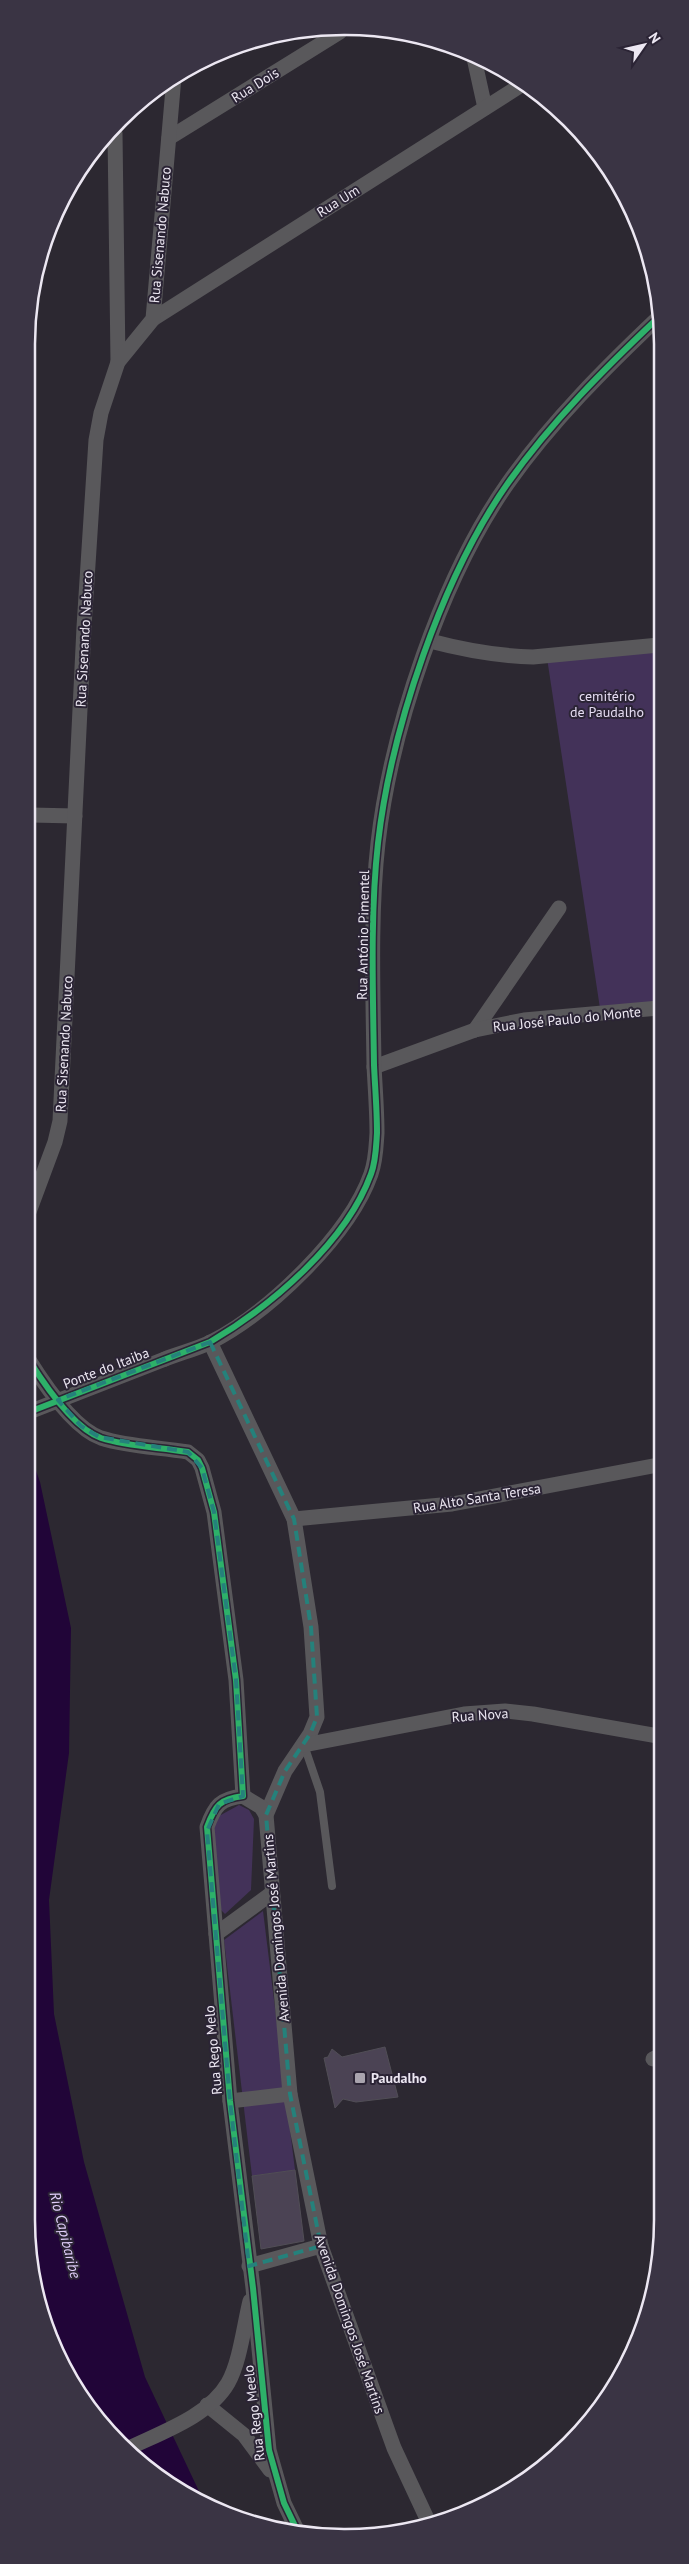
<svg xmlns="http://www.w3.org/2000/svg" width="689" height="2564" viewBox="0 0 689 2564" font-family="'PT Sans',sans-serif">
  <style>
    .green { fill: #433259 }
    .water { fill: #210538 }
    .building { fill: #4b4354; stroke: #514e56 }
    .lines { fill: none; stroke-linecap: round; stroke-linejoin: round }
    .service { stroke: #59585b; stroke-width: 8 }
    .minor { stroke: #59585b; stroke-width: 15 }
    .minor-bridge { stroke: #59585b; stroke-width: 15 }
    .cycleway-casing { stroke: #2b2435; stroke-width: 9 }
    .cycleway { stroke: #2db169; stroke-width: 6 }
    .marked { fill: none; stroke: #25817b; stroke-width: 4; stroke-dasharray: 10 6; stroke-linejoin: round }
    .poi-dot { fill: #a9a4ae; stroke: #2b2435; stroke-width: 2 }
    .labels { text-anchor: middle; stroke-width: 4; stroke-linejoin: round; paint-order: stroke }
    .street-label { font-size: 14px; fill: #ece7f2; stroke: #2b2435 }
    .park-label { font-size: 14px; fill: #e5dcf2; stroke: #2b2435 }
    .poi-label { font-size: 14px; font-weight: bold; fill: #ece7f2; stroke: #2b2435; text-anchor: start }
    .water-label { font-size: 15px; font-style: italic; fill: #e0cef9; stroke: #2b2435 }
    .rim { fill: none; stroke: #ece7f2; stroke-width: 2.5 }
  </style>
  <rect width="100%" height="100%" fill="#2c2831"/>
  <g class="green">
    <path d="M659,646V1008L601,1015L547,658Z"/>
    <path d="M239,1805L249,1810L254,1819L251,1890L225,1914L219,1908L208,1828L219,1816Z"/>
    <path d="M263,1911L295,2170L252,2176L224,1940Z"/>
  </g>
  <path class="water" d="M29,1451L40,1482L71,1628L69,1753L49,1900L54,2014L84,2162L145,2377L206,2506L105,2430L50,2341L26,2220Z"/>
  <g class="building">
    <path d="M385,2047L398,2097L356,2102L343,2099L335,2108L324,2058L328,2057L332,2049L342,2057Z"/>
    <path d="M295,2170L304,2241L261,2249L252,2176Z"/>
  </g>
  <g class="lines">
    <path class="service" d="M304,1745L320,1792L332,1886"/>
    <g class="minor">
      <path d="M474,58L485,108"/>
      <path d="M115,133L118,362"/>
      <path d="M169,138L340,32"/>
      <path d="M153,319L523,84"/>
      <path d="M430,641C464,650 497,656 533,657L659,645"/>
      <path d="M31,815L75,816"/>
      <path d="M475,1030L559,908"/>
      <path d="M374,1067L475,1030L524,1020L659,1008"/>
      <path d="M29,1212L55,1142L60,1121L84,627L96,440L101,413L118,362L153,319L174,77"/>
      <path d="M210,1342L294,1519L311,1627L317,1717L310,1734L285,1771L266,1815L290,2094L321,2246L394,2448L429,2523"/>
      <path d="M165,1359C180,1353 197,1349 211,1342C269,1312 349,1236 371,1174C376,1160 376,1147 377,1133C377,1110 375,1087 374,1065C373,992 370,914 378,843C391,729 442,577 508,483C551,422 606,367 660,316"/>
      <path d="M29,1360C44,1384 73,1428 101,1438C129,1447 159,1447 188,1452L198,1460L202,1468L214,1512L236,1680L243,1796C220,1799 215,1805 207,1827L230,2101L253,2288L269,2450L284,2503L297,2530"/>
      <path d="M294,1519L452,1504L658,1465"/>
      <path d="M304,1745L464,1714L505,1711L533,1714L658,1736"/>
      <path d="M243,1796L261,1807L266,1815"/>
      <path d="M216,1934L272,1893"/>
      <path d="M653,2059L657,2057"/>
      <path d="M230,2101L290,2094"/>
      <path d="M249,2266L321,2246"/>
      <path d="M207,2405L244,2435L270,2470"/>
      <path d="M129,2448C162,2432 209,2416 228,2383C240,2362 244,2325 250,2301"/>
    </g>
    <path class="minor-bridge" d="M29,1412L165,1359"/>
    <g class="cycleway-casing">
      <g id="cycleway">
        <path d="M29,1360C44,1384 73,1428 101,1438C129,1447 159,1447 188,1452L198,1460L202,1468L214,1512L236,1680L243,1796C220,1799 215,1805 207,1827L230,2101L253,2288L269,2450L284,2503L297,2530"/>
        <path d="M29,1412L210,1342C271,1306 346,1243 371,1174C376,1161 376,1147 377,1133C377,1110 375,1087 374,1065C373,992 370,914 378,843C391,729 442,577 508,483C551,422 606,367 660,316"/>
      </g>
    </g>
    <use href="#cycleway" class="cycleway"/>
  </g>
  <path class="marked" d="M210,1342L294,1519L311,1627L317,1717L310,1734L285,1771L266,1815L290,2094L321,2246L249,2266L230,2101L207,1831L219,1804L243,1796L236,1680L214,1512L202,1468L188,1452L99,1437L81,1426L58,1400Z"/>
  <rect class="poi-dot" x="354" y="2072" width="12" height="12" rx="2.5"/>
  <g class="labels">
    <g class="street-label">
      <text transform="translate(255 85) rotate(-32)" y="5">Rua Dois</text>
      <text transform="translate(338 201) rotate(-32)" y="5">Rua Um</text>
      <text transform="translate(160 235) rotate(-85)" y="5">Rua Sisenando Nabuco</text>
      <text transform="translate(84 639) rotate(-87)" y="5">Rua Sisenando Nabuco</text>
      <text transform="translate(363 935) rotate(-89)" y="5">Rua António Pimentel</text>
      <text transform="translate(567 1019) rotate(-6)" y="5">Rua José Paulo do Monte</text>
      <text transform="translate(64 1044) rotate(-87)" y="5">Rua Sisenando Nabuco</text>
      <text transform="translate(106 1368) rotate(-21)" y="5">Ponte do Itaiba</text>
      <text transform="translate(477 1498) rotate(-9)" y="5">Rua Alto Santa Teresa</text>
      <text transform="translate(480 1715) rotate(-4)" y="5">Rua Nova</text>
      <text transform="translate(276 1928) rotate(-95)" y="5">Avenida Domingos José Martins</text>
      <text transform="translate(213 2050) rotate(-95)" y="5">Rua Rego Melo</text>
      <text transform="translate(350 2324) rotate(71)" y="5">Avenida Domingos José Martins</text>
      <text transform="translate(254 2413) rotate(-97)" y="5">Rua Rego Meelo</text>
    </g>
    <g class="park-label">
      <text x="607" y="701">cemitério<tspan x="607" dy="16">de Paudalho</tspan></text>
    </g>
    <g class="poi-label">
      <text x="371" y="2083">Paudalho</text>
    </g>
    <g class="water-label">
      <text transform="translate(65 2235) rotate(76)" y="5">Rio Capibaribe</text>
    </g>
  </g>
  <path d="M0 0H689V2564H0ZM344 35H345A309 309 0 0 1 654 344V2220A309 309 0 0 1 345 2529H344A309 309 0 0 1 35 2220V344A309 309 0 0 1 344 35Z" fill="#3a3444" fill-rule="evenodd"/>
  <path class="rim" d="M344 35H345A309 309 0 0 1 654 344V2220A309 309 0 0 1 345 2529H344A309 309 0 0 1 35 2220V344A309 309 0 0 1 344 35Z"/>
  <g transform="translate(644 45) rotate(56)" stroke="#2b2435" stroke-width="4" paint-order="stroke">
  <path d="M0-4L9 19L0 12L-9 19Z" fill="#ece7f2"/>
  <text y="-8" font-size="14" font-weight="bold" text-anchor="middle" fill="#ece7f2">N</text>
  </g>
</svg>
